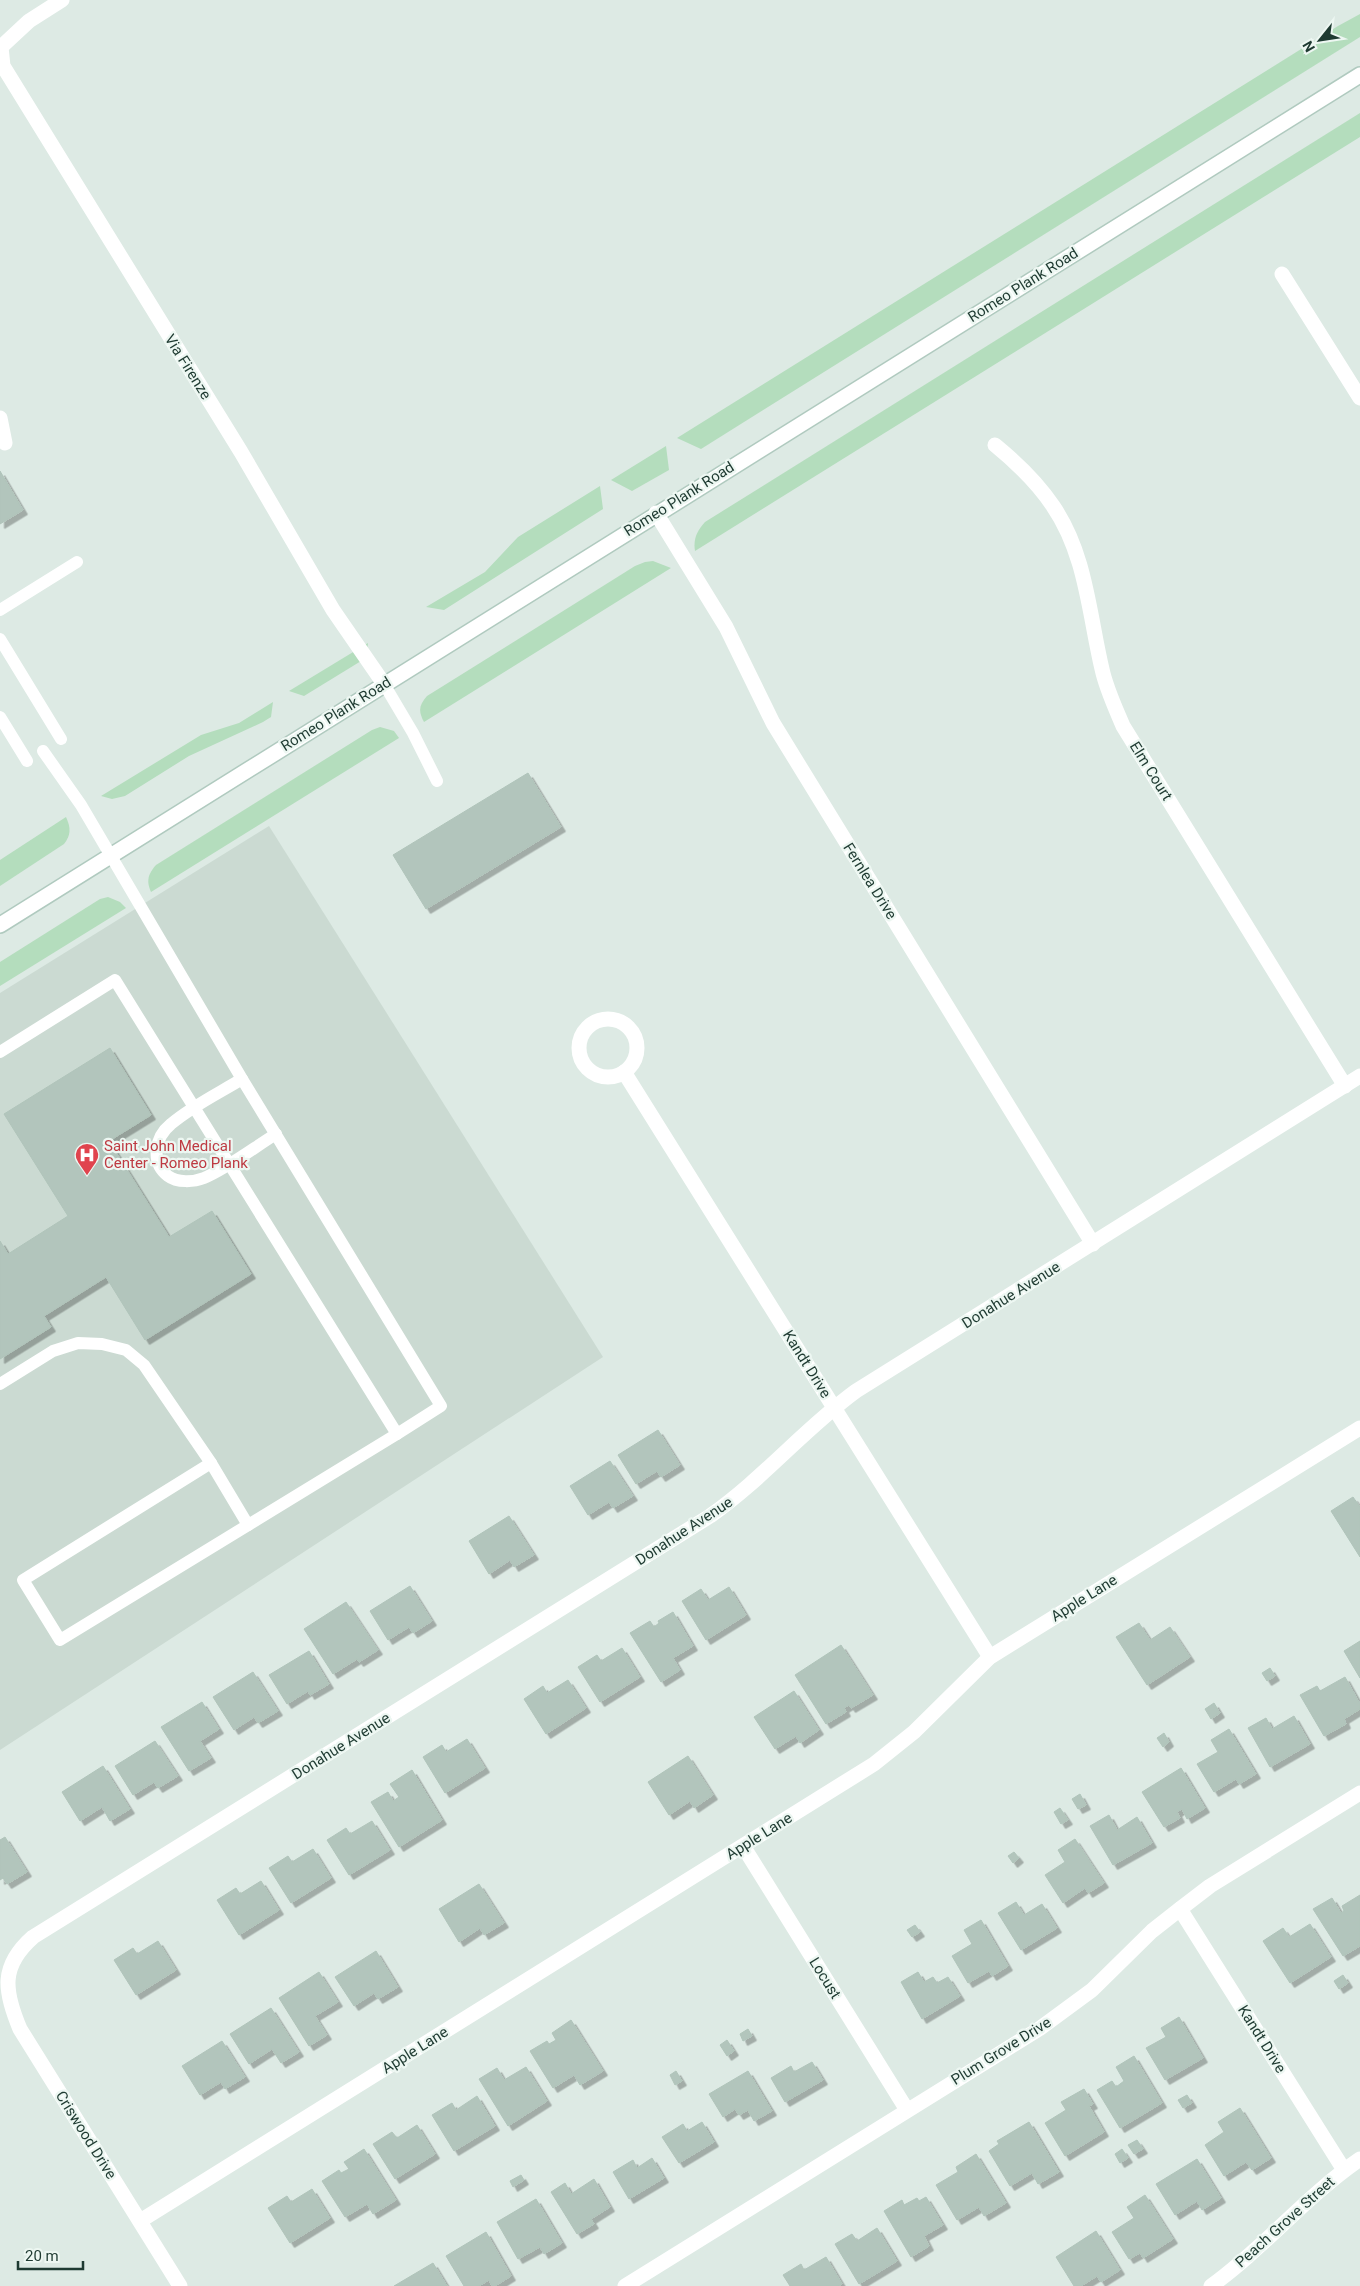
<svg xmlns="http://www.w3.org/2000/svg" width="1360" height="2286" viewBox="0 0 1360 2286" font-family="Roboto,sans-serif">
  <style>
    .built { fill: #cbdad2 }
    .green { fill: #b4ddbd }
    .building { fill: #b2c5bc; stroke: #b0c4ba; filter: url(#shadow) }
    .lines { fill: none; stroke-linecap: round; stroke-linejoin: round }
    .secondary-casing { stroke: #b0cabf; stroke-width: 18 }
    .service { stroke: #fff; stroke-width: 12 }
    .minor { stroke: #fff; stroke-width: 15 }
    .secondary { stroke: #fff; stroke-width: 15 }
    .labels { text-anchor: middle; stroke-width: 4.5; stroke-linejoin: round; paint-order: stroke }
    .street-label { font-size: 15px; fill: #1e3a31; stroke: #edf7f2 }
    .health-label { font-size: 15px; fill: #be3a42; stroke: #edf7f2; text-anchor: start }
  </style>
  <defs>
    <filter id="shadow"><feDropShadow dx="4.5" dy="4.5" stdDeviation="0" flood-color="#0004"/></filter>
  </defs>
  <rect width="100%" height="100%" fill="#ddeae4"/>
  <path class="built" d="M269,826L603,1357L0,1750V993Z"/>
  <g class="green">
    <path d="M1360,14V37L701,449L677,438L1338,26Z"/>
    <path d="M1360,113V137L695,551C693,539 697,531 705,522Z"/>
    <path d="M666,446L669,470L632,491L611,480Z"/>
    <path d="M600,486L603,509L444,610L426,607L485,572L518,537Z"/>
    <path d="M653,561L671,568L424,722C418,711 419,705 427,696L635,566L645,562Z"/>
    <path d="M368,643L366,658L304,696L289,691Z"/>
    <path d="M273,702L271,717L263,722L189,756L125,796L112,799L101,796L201,735L239,723Z"/>
    <path d="M380,727L394,731L399,738L151,892C146,881 148,874 156,865L372,730Z"/>
    <path d="M66,817C71,828 71,835 64,844L0,886V860Z"/>
    <path d="M108,897L120,902L126,908L0,986V962L100,899Z"/>
  </g>
  <g class="building">
    <path d="M0,471L23,510L0,524Z"/>
    <path d="M528,773L561,827L426,909L393,855Z"/>
    <path d="M110,1048L151,1115L109,1141L169,1237L212,1211L251,1274L145,1340L106,1277L44,1316L51,1327L0,1359V1241L8,1254L68,1216L4,1114Z"/>
    <path d="M658,1430L680,1465L661,1477L657,1471L636,1484L618,1455Z"/>
    <path d="M610,1461L633,1496L613,1508L609,1502L588,1515L570,1486Z"/>
    <path d="M1353,1497L1360,1507V1557L1331,1511Z"/>
    <path d="M509,1516L534,1555L514,1567L510,1560L489,1574L469,1541Z"/>
    <path d="M410,1586L432,1621L413,1633L409,1627L388,1640L370,1611Z"/>
    <path d="M729,1587L746,1615L706,1640L682,1601L701,1589L708,1600Z"/>
    <path d="M346,1602L378,1650L359,1662L357,1659L333,1674L304,1629Z"/>
    <path d="M673,1612L693,1646L673,1658L680,1670L661,1682L630,1633L650,1621L654,1627L659,1623L658,1621Z"/>
    <path d="M1139,1623L1150,1640L1170,1627L1190,1657L1147,1685L1116,1637Z"/>
    <path d="M1360,1641V1678L1344,1651Z"/>
    <path d="M841,1645L873,1695L851,1708L849,1705L844,1708L846,1712L826,1724L795,1675Z"/>
    <path d="M622,1648L640,1677L600,1702L578,1667L597,1655L601,1661Z"/>
    <path d="M309,1651L329,1684L310,1695L308,1691L287,1704L269,1675Z"/>
    <path d="M1270,1668L1275,1676L1267,1681L1262,1673Z"/>
    <path d="M253,1672L278,1711L258,1723L254,1717L234,1730L213,1697Z"/>
    <path d="M1345,1677L1360,1704V1709L1344,1719L1346,1724L1324,1736L1300,1695L1317,1686L1320,1691Z"/>
    <path d="M568,1680L586,1708L546,1734L524,1699L543,1686L547,1693Z"/>
    <path d="M794,1691L819,1730L800,1743L796,1736L775,1749L754,1717Z"/>
    <path d="M202,1702L219,1729L200,1741L211,1758L189,1771L161,1727Z"/>
    <path d="M1214,1703L1220,1713L1211,1719L1205,1709Z"/>
    <path d="M1294,1716L1310,1744L1270,1767L1248,1728L1266,1718L1272,1729Z"/>
    <path d="M1229,1729L1256,1774L1239,1784L1236,1779L1214,1792L1197,1764L1218,1752L1211,1740Z"/>
    <path d="M1164,1733L1169,1742L1163,1747L1157,1738Z"/>
    <path d="M467,1739L485,1768L445,1793L423,1757L442,1745L446,1752Z"/>
    <path d="M155,1741L178,1776L158,1788L154,1782L133,1795L115,1766Z"/>
    <path d="M688,1756L713,1795L694,1808L690,1801L669,1815L648,1782Z"/>
    <path d="M103,1766L130,1809L110,1821L102,1807L80,1821L62,1792Z"/>
    <path d="M1181,1768L1205,1808L1187,1819L1182,1809L1177,1812L1180,1818L1164,1827L1142,1792Z"/>
    <path d="M412,1770L442,1820L399,1847L371,1802L388,1792L393,1801L399,1797L390,1784Z"/>
    <path d="M1080,1794L1086,1805L1078,1809L1072,1799Z"/>
    <path d="M1060,1808L1068,1820L1061,1824L1054,1812Z"/>
    <path d="M1109,1815L1117,1830L1137,1817L1152,1843L1113,1865L1090,1826Z"/>
    <path d="M372,1821L390,1850L349,1875L327,1840L346,1828L350,1834Z"/>
    <path d="M5,1837L27,1872L7,1884L3,1878L0,1880V1840Z"/>
    <path d="M1075,1839L1104,1883L1088,1893L1085,1888L1063,1903L1045,1875L1065,1862L1058,1850Z"/>
    <path d="M313,1849L331,1878L291,1903L269,1868L288,1856L292,1862Z"/>
    <path d="M1014,1852L1019,1858L1013,1863L1008,1856Z"/>
    <path d="M261,1881L279,1910L239,1935L217,1900L236,1888L240,1894Z"/>
    <path d="M479,1884L504,1923L484,1935L480,1928L459,1942L439,1909Z"/>
    <path d="M1360,1895V1946L1343,1956L1313,1909L1332,1898L1341,1913L1344,1911L1342,1906Z"/>
    <path d="M1016,1902L1024,1915L1042,1904L1057,1928L1021,1950L998,1913Z"/>
    <path d="M981,1920L1008,1966L992,1976L989,1971L968,1983L952,1956L972,1944L964,1930Z"/>
    <path d="M1310,1924L1331,1957L1290,1983L1263,1941L1283,1928L1289,1937Z"/>
    <path d="M915,1925L920,1932L912,1937L907,1930Z"/>
    <path d="M158,1941L176,1970L136,1995L114,1960L133,1948L137,1954Z"/>
    <path d="M376,1951L398,1987L378,1999L374,1993L354,2006L335,1977Z"/>
    <path d="M319,1972L338,2002L315,2016L327,2035L309,2046L279,1998Z"/>
    <path d="M918,1972L924,1982L933,1977L937,1983L948,1977L960,1996L922,2019L901,1982Z"/>
    <path d="M1343,1975L1348,1983L1339,1989L1334,1981Z"/>
    <path d="M271,2008L299,2052L281,2063L272,2049L249,2064L230,2034Z"/>
    <path d="M1179,2017L1203,2058L1165,2080L1146,2048L1166,2037L1161,2028Z"/>
    <path d="M571,2020L603,2071L580,2085L574,2075L553,2088L530,2051L547,2041L549,2044L556,2040L552,2033Z"/>
    <path d="M748,2029L752,2036L743,2041L740,2034Z"/>
    <path d="M727,2040L734,2051L727,2056L720,2045Z"/>
    <path d="M222,2041L245,2077L225,2089L221,2082L200,2095L182,2066Z"/>
    <path d="M1134,2056L1162,2103L1120,2128L1097,2090L1112,2081L1116,2087L1124,2081L1116,2067Z"/>
    <path d="M812,2062L823,2080L785,2102L771,2078L791,2066L794,2072Z"/>
    <path d="M526,2067L547,2101L508,2126L479,2079L497,2068L504,2080Z"/>
    <path d="M676,2071L682,2081L675,2085L670,2075Z"/>
    <path d="M748,2071L772,2111L754,2121L748,2110L739,2115L735,2109L723,2117L709,2094Z"/>
    <path d="M1084,2089L1093,2104L1089,2106L1104,2132L1065,2156L1045,2123L1066,2110L1061,2102Z"/>
    <path d="M1187,2095L1192,2103L1183,2108L1178,2100Z"/>
    <path d="M477,2096L495,2126L454,2151L432,2115L452,2103L456,2110Z"/>
    <path d="M1240,2108L1271,2158L1252,2170L1246,2162L1224,2176L1205,2145L1224,2132L1218,2122Z"/>
    <path d="M702,2122L714,2142L679,2163L662,2137L683,2124L687,2131Z"/>
    <path d="M1029,2122L1059,2172L1038,2184L1032,2173L1010,2186L989,2151L999,2144L997,2141Z"/>
    <path d="M417,2125L435,2154L395,2179L373,2144L392,2132L397,2138Z"/>
    <path d="M1137,2140L1143,2149L1134,2154L1128,2145Z"/>
    <path d="M364,2149L396,2200L373,2214L367,2204L345,2217L322,2181L339,2170L341,2173L349,2169L344,2162Z"/>
    <path d="M1122,2149L1128,2158L1120,2163L1115,2154Z"/>
    <path d="M976,2154L1006,2203L984,2216L979,2207L957,2220L936,2185L958,2172L956,2167Z"/>
    <path d="M652,2158L664,2178L629,2199L613,2172L633,2160L637,2168Z"/>
    <path d="M1197,2159L1221,2198L1202,2210L1197,2201L1175,2215L1156,2184Z"/>
    <path d="M521,2175L524,2180L513,2187L510,2181Z"/>
    <path d="M594,2179L610,2207L591,2219L594,2224L577,2234L551,2192L565,2183L571,2194Z"/>
    <path d="M312,2189L330,2218L290,2243L268,2208L287,2196L291,2202Z"/>
    <path d="M1145,2195L1173,2239L1143,2258L1140,2253L1129,2259L1112,2232L1134,2218L1127,2207Z"/>
    <path d="M926,2197L943,2225L924,2236L929,2246L911,2257L884,2211L902,2200L904,2205L917,2198L919,2201Z"/>
    <path d="M536,2199L562,2243L544,2254L540,2247L518,2259L497,2222Z"/>
    <path d="M877,2228L897,2261L859,2284L835,2244L852,2234L857,2241Z"/>
    <path d="M1096,2231L1120,2270L1101,2282L1097,2276L1081,2286H1074L1056,2257Z"/>
    <path d="M486,2232L511,2276L495,2286H492L489,2280L479,2286H464L446,2256Z"/>
    <path d="M826,2257L842,2284L838,2286H790L783,2275L801,2264L804,2270Z"/>
    <path d="M433,2263L447,2286H394Z"/>
  </g>
  <g class="lines">
    <g class="secondary-casing">
      <path id="secondary" d="M0,925L1360,75"/>
    </g>
    <g class="service">
      <path d="M0,610L77,562"/>
      <path d="M0,639L61,739"/>
      <path d="M384,684L413,733L437,781"/>
      <path d="M0,717L27,761"/>
      <path d="M43,751L81,805L242,1079L441,1406L397,1434"/>
      <path d="M0,1052L115,980L397,1434L60,1640L23,1580L211,1463"/>
      <path d="M242,1079C219,1093 192,1106 171,1124C155,1137 150,1162 168,1176C177,1183 194,1182 204,1178C226,1169 255,1147 276,1134"/>
      <path d="M0,1384L53,1351L78,1343L102,1344L126,1350L144,1365L211,1463L248,1525"/>
    </g>
    <g class="minor">
      <path d="M62,0L29,21L1,47L3,66L241,452L333,610L384,684"/>
      <path d="M1282,274L1360,398"/>
      <path d="M0,418L5,443"/>
      <path d="M995,445C1017,463 1037,482 1053,506C1086,554 1089,614 1102,669C1106,688 1115,707 1123,726L1345,1086"/>
      <path d="M656,513L726,627L773,723L1093,1244"/>
      <circle cx="608" cy="1048" r="29"/>
      <path d="M624,1072L990,1657"/>
      <path d="M743,1846L907,2110"/>
      <path d="M1180,1909L1344,2170"/>
      <path d="M140,2221L874,1764L914,1732L990,1657L1360,1428"/>
      <path d="M180,2286L20,2029C4,1991 0,1966 33,1937L710,1516C763,1479 804,1429 856,1391L1360,1076"/>
      <path d="M625,2286L1039,2029L1092,1990L1152,1931L1180,1909L1210,1886L1360,1793"/>
      <path d="M1211,2286C1264,2248 1306,2196 1360,2159"/>
    </g>
    <use href="#secondary" class="secondary"/>
  </g>
  <defs>
    <g id="hospital-pin" transform="scale(1.25)"><path d="M0 17L-7.5 6A9.5 9.5 0 1 1 7.5 6Z" fill="#e0444e" stroke="#edf7f2"/><path d="M-5-5h3v3.5h4V-5h3V5h-3V1.5h-4V5h-3Z" fill="#fff"/></g>
  </defs>
  <g fill-rule="evenodd">
    <use href="#hospital-pin" x="87" y="1155"/>
  </g>
  <g class="labels">
    <g class="street-label">
      <text transform="translate(1023 285) rotate(-32)" y="5">Romeo Plank Road</text>
      <text transform="translate(188 367) rotate(58)" y="5">Via Firenze</text>
      <text transform="translate(679 499) rotate(-32)" y="5">Romeo Plank Road</text>
      <text transform="translate(336 714) rotate(-32)" y="5">Romeo Plank Road</text>
      <text transform="translate(1151 771) rotate(58)" y="5">Elm Court</text>
      <text transform="translate(870 881) rotate(58)" y="5">Fernlea Drive</text>
      <text transform="translate(1011 1295) rotate(-32)" y="5">Donahue Avenue</text>
      <text transform="translate(807 1364) rotate(58)" y="5">Kandt Drive</text>
      <text transform="translate(684 1531) rotate(-33)" y="5">Donahue Avenue</text>
      <text transform="translate(1084 1598) rotate(-32)" y="5">Apple Lane</text>
      <text transform="translate(341 1746) rotate(-32)" y="5">Donahue Avenue</text>
      <text transform="translate(759 1836) rotate(-32)" y="5">Apple Lane</text>
      <text transform="translate(825 1978) rotate(58)" y="5">Locust</text>
      <text transform="translate(1262 2039) rotate(58)" y="5">Kandt Drive</text>
      <text transform="translate(415 2050) rotate(-32)" y="5">Apple Lane</text>
      <text transform="translate(1001 2051) rotate(-32)" y="5">Plum Grove Drive</text>
      <text transform="translate(86 2135) rotate(58)" y="5">Criswood Drive</text>
      <text transform="translate(1285 2222) rotate(-42)" y="5">Peach Grove Street</text>
    </g>
    <g class="health-label">
      <text x="104" y="1151">Saint John Medical<tspan x="104" dy="17">Center - Romeo Plank</tspan></text>
    </g>
  </g>
  <g transform="translate(1320 40) rotate(240)" stroke="#edf7f2" stroke-width="4" paint-order="stroke">
  <path d="M0-4L9 19L0 12L-9 19Z" fill="#1e3a31"/>
  <text y="-8" font-size="14" font-weight="bold" text-anchor="middle" fill="#1e3a31">N</text>
  </g>
  <path d="M18 2261v8h65v-8" fill="none" stroke="#1e3a31" stroke-width="2.5"/>
  <text x="25" y="2261" font-size="15" fill="#1e3a31" stroke="#edf7f2" stroke-width="4" paint-order="stroke">20 m</text>
</svg>
